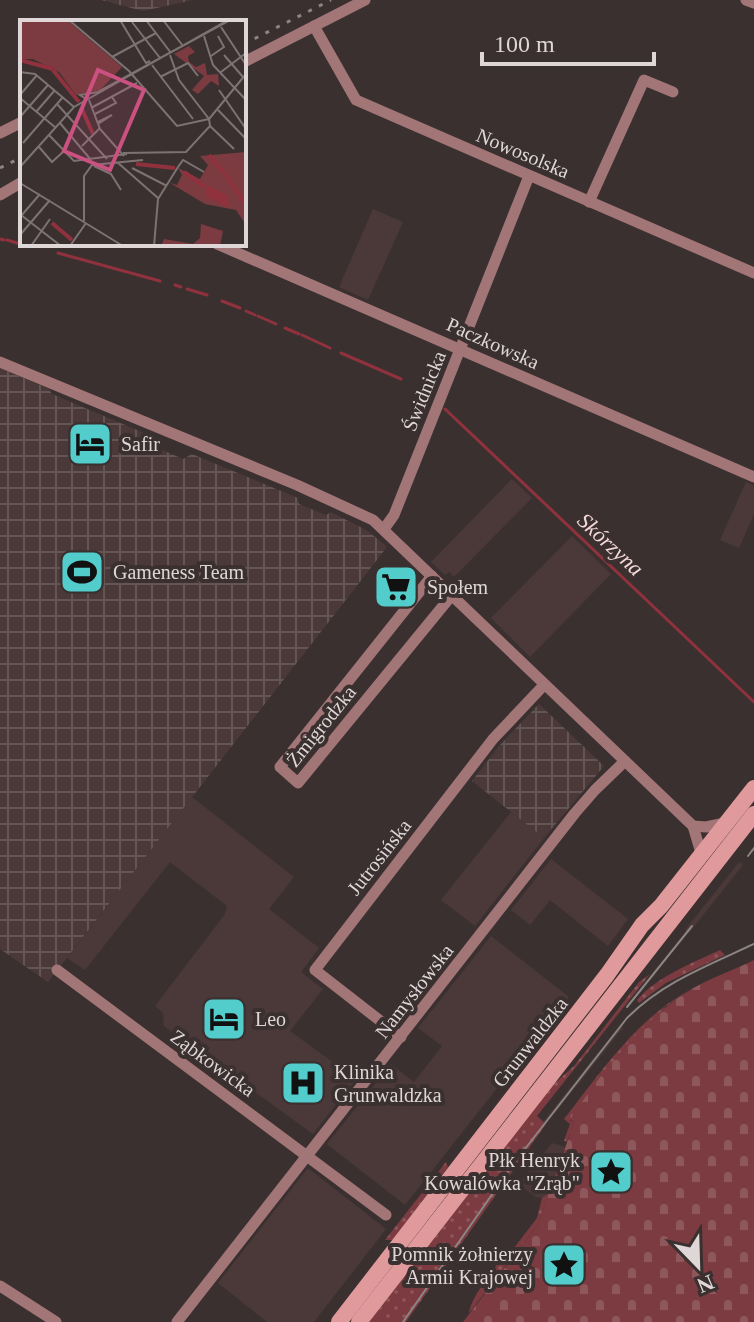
<svg xmlns="http://www.w3.org/2000/svg" width="754" height="1322" viewBox="0 0 754 1322" font-family="'Times New Roman',serif">
  <style>
    .built { fill: #4b3939 }
    .industrial { fill: url(#industrial-grid) }
    .green { fill: url(#green-dots) }
    .cemetery { fill: url(#cemetery-stones) }
    .lines { fill: none; stroke-linecap: round; stroke-linejoin: round }
    .stream { stroke: #90323d; stroke-width: 3 }
    .street { stroke: #a27577; stroke-width: 11 }
    .secondary { stroke: #e19a9c; stroke-width: 16 }
    .tram { stroke: #8d8484; stroke-width: 2 }
    .rail { stroke: #8d8484; stroke-width: 3; stroke-dasharray: 4 8; stroke-linecap: butt }
    .labels { text-anchor: middle; stroke-width: 8; stroke-linejoin: round; paint-order: stroke }
    .street-label { font-size: 20px; fill: #dfd7d7; stroke: #3b3030 }
    .poi-label { font-size: 20px; fill: #dfd7d7; stroke: #3b3030; text-anchor: start }
    .water-label { font-size: 22px; font-style: italic; fill: #f5d8d9; stroke: #3b3030 }
    .inset-river { fill: none; stroke: #90323d; stroke-width: 4 }
    .inset-road { fill: none; stroke: #7d7373; stroke-width: 2 }
    .view { fill: #cb5180; fill-opacity: 0.15; stroke: #cb5180; stroke-width: 4 }
    .inset-edge { fill: none; stroke: #dfd7d7; stroke-width: 4 }
  </style>
  <defs>
    <pattern id="industrial-grid" width="8" height="8" patternUnits="userSpaceOnUse" patternTransform="scale(2)"><rect width="8" height="8" fill="#4b3939"/><path d="M0 4h8M4 0v8" fill="none" stroke="#645555"/></pattern>
    <pattern id="green-dots" width="8" height="8" patternUnits="userSpaceOnUse" patternTransform="scale(2)"><rect width="8" height="8" fill="#7b3b40"/><path d="M2 2h.1M6 6h.1" fill="none" stroke="#8d575b" stroke-width="1.8" stroke-linecap="round"/></pattern>
    <pattern id="cemetery-stones" width="16" height="16" patternUnits="userSpaceOnUse" patternTransform="scale(2)"><rect width="16" height="16" fill="#7b3b40"/><path d="M2 7V4a2 2 0 0 1 4 0v3zM10 15v-3a2 2 0 0 1 4 0v3z" fill="#8d575b"/></pattern>
  </defs>
  <rect width="100%" height="100%" fill="#3b3030"/>
  <g class="built">
    <path d="M373,209L403,222L368,300L339,287Z"/>
    <path d="M512,479L532,498L454,577L449,572L445,575L431,562Z"/>
    <path d="M746,482L754,486V514L739,548L720,540Z"/>
    <path d="M572,536L611,574L530,657L491,618Z"/>
    <path d="M192,797L294,877L269,909L319,948L301,972L323,989L290,1031L356,1079L313,1134L164,1026L163,1013L155,1006L225,914L227,906L170,862L85,970L67,958Z"/>
    <path d="M511,812L544,838L475,926L441,900Z"/>
    <path d="M551,859L628,919L608,946L550,900L530,925L511,910Z"/>
    <path d="M739,862L743,865L689,933L685,930Z"/>
    <path d="M491,936L569,997L405,1205L327,1144L391,1064L414,1082L442,1046L418,1028Z"/>
    <path d="M620,1025L623,1028L546,1124L543,1122Z"/>
    <path d="M552,1143L565,1147L549,1193L542,1198L536,1197L518,1184Z"/>
    <path d="M308,1168L386,1229L314,1322H267L218,1283Z"/>
  </g>
  <g class="industrial">
    <path d="M101,0H193L143,11Z"/>
    <path d="M0,368L49,389L52,394L163,441L160,449L183,459L192,454L298,498L299,504L326,515L331,512L368,531L387,547L48,982L0,949Z"/>
    <path d="M539,704L604,766L544,838L472,781L500,745Z"/>
  </g>
  <g class="green">
    <path d="M720,950L725,955L666,983L639,1003L637,1000C658,976 692,963 720,950Z"/>
    <path d="M650,974L537,1116L546,1124L406,1322H369L548,1089L574,1066L639,982Z"/>
    <path d="M690,990L665,1007L570,1120L574,1123L567,1142L564,1141L570,1124L564,1119C602,1071 636,1019 690,990Z"/>
    <path d="M446,1162L448,1167L393,1240H385Z"/>
    <path d="M549,1193L537,1226L469,1313C471,1295 498,1265 509,1249L514,1248L537,1218L542,1198Z"/>
  </g>
  <path class="cemetery" d="M754,960V1322H463L537,1226L574,1123L570,1119C603,1072 637,1024 687,992C707,979 732,971 754,960Z"/>
  <g class="lines">
    <g class="stream">
      <path d="M0,239L4,240"/>
      <path d="M7,240L24,245"/>
      <path d="M58,253L160,281"/>
      <path d="M175,285L181,287"/>
      <path d="M187,289L207,295"/>
      <path d="M222,301L240,308"/>
      <path d="M246,311L255,315"/>
      <path d="M258,316L276,324"/>
      <path d="M285,328L299,334"/>
      <path d="M302,335L330,348"/>
      <path d="M341,353L401,379"/>
      <path d="M445,409L754,702"/>
    </g>
    <g class="street">
      <path d="M746,0L754,3"/>
      <path d="M314,26L356,100L754,273"/>
      <path d="M244,62L365,0"/>
      <path d="M0,133L22,122"/>
      <path d="M0,195L22,182"/>
      <path d="M589,202L644,80L673,92"/>
      <path d="M217,244L754,477"/>
      <path d="M0,362L297,485L373,520L693,826L701,853"/>
      <path d="M384,529L394,515L529,176"/>
      <path d="M432,576L280,767L298,783L452,595"/>
      <path d="M693,826L706,827L725,823"/>
      <path d="M57,970L386,1215"/>
      <path d="M401,1037L315,970L493,739L544,685"/>
      <path d="M0,1286L56,1322"/>
      <path d="M177,1322L575,813L595,790L625,761"/>
    </g>
    <g class="secondary">
      <path d="M339,1322L607,975L642,925L661,906L754,788"/>
      <path d="M359,1322L754,814"/>
    </g>
    <g class="tram">
      <path d="M748,856L754,848"/>
      <path d="M627,1007L692,926"/>
      <path d="M403,1322L514,1163L627,1018C663,982 709,965 754,944"/>
    </g>
    <g class="rail">
      <path d="M244,44L331,0"/>
      <path d="M0,168L22,157"/>
    </g>
  </g>
  <defs>
    <g id="hotel-square" transform="scale(2.3)"><rect x="-9" y="-9" width="18" height="18" rx="4" fill="#52cdcc" stroke="#3b3030"/><path d="M-6-4.5h1.5V1H6V5H4.5V3h-9V5H-6ZM-4 0a1.8 1.8 0 1 1 3.6 0ZM.5 0V-2.5h3Q6-2.5 6 0Z" fill="#111"/></g>
    <g id="stadium-square" transform="scale(2.3)"><rect x="-9" y="-9" width="18" height="18" rx="4" fill="#52cdcc" stroke="#3b3030"/><path d="M0-5a6.5 5 0 1 0 0 10a6.5 5 0 1 0 0-10ZM-3.5-1.8h7v3.6h-7Z" fill="#111"/></g>
    <g id="supermarket-square" transform="scale(2.3)"><rect x="-9" y="-9" width="18" height="18" rx="4" fill="#52cdcc" stroke="#3b3030"/><path d="M-6-5.5h2.5l.6 2H6L4.5 2H-2.5L-4.4-4H-6ZM-1.5 3.2a1.3 1.3 0 1 0 .1 0ZM3 3.2a1.3 1.3 0 1 0 .1 0Z" fill="#111"/></g>
    <g id="hospital-square" transform="scale(2.3)"><rect x="-9" y="-9" width="18" height="18" rx="4" fill="#52cdcc" stroke="#3b3030"/><path d="M-5-5h3v3.5h4V-5h3V5h-3V1.5h-4V5h-3Z" fill="#111"/></g>
    <g id="sight-square" transform="scale(2.3)"><rect x="-9" y="-9" width="18" height="18" rx="4" fill="#52cdcc" stroke="#3b3030"/><path d="M0-6L1.8-2.2L6-1.7L2.9 1.2L3.7 5.4L0 3.3L-3.7 5.4L-2.9 1.2L-6-1.7L-1.8-2.2Z" fill="#111"/></g>
  </defs>
  <g fill-rule="evenodd">
    <use href="#hotel-square" x="90" y="444"/>
    <use href="#stadium-square" x="82" y="572"/>
    <use href="#supermarket-square" x="396" y="587"/>
    <use href="#hotel-square" x="224" y="1019"/>
    <use href="#hospital-square" x="303" y="1083"/>
    <use href="#sight-square" x="611" y="1172"/>
    <use href="#sight-square" x="564" y="1265"/>
  </g>
  <g class="labels">
    <g class="street-label">
      <text transform="translate(523 153) rotate(23)" y="7">Nowosolska</text>
      <text transform="translate(493 343) rotate(24)" y="7">Paczkowska</text>
      <text transform="translate(424 391) rotate(-68)" y="7">Świdnicka</text>
      <text transform="translate(321 726) rotate(-51)" y="7">Żmigrodzka</text>
      <text transform="translate(379 857) rotate(-52)" y="7">Jutrosińska</text>
      <text transform="translate(414 991) rotate(-52)" y="7">Namysłowska</text>
      <text transform="translate(530 1042) rotate(-52)" y="7">Grunwaldzka</text>
      <text transform="translate(213 1063) rotate(36)" y="7">Ząbkowicka</text>
    </g>
    <g class="poi-label">
      <text x="121" y="451">Safir</text>
      <text x="113" y="579">Gameness Team</text>
      <text x="427" y="594">Społem</text>
      <text x="255" y="1026">Leo</text>
      <text x="334" y="1079">Klinika<tspan x="334" dy="23">Grunwaldzka</tspan></text>
      <text x="580" y="1167" text-anchor="end">Płk Henryk<tspan x="580" dy="23">Kowalówka "Zrąb"</tspan></text>
      <text x="533" y="1261" text-anchor="end">Pomnik żołnierzy<tspan x="533" dy="23">Armii Krajowej</tspan></text>
    </g>
    <g class="water-label">
      <text transform="translate(611 544) rotate(43)" y="8">Skórzyna</text>
    </g>
  </g>
  <g transform="translate(20 20)">
    <rect width="226" height="226" fill="#3b3030"/>
    <path d="M169,26L175,32L168,36L169,42L176,47L185,43L187,55L198,54L199,66L191,61L178,74L172,70L184,56L154,34ZM226,132V205L216,190L185,184L150,163L157,165L162,155L158,148L180,159L188,145L180,136Z" fill="#7b3b40"/>
    <path d="M181,204L203,211L200,226H141L144,219L173,224L180,218Z" fill="#7b3b40"/>
    <path d="M0,0H47L102,47L80,70L56,75L39,52L13,39H0Z" fill="#7b3b40"/>
    <path d="M187,165L207,175L209,188L185,176Z" fill="#90323d"/>
    <path class="inset-river" d="M0,40L33,49M33,50L59,82M61,87L73,114M189,135L206,155M116,144L155,148M164,152L185,167M207,156L226,185M32,203L52,220"/>
    <path class="inset-road" d="M49,0L109,51L157,106L189,99M100,0L126,43L130,41M126,0L151,33M143,0L163,26M112,2L140,38M201,7L226,45M184,16L193,45L226,80M150,35L159,60L189,99M204,35L223,57M191,36L204,27L198,16M92,37L136,13M132,45L173,99M0,52L15,54L54,87M201,52L226,33M140,57L168,43L178,56M199,70L226,109M0,75L17,55M0,78L36,108M66,79L60,75L78,72L210,0M69,80L80,109L104,136M37,84L87,139M71,88L117,63M198,90L226,119M16,92L35,70M75,94L96,83L92,77M0,97L28,65M189,99L226,54M78,102L92,95L78,104M40,103L71,140M190,106L214,129M29,115L54,141L107,134M3,123L43,77M62,126L80,108M19,127L32,142L44,131M103,133L166,132L190,106L189,99M97,142L138,178M74,146L91,154L101,170M0,147L54,87L208,0M158,147L163,140L184,152M112,148L147,166M0,163L103,226M1,195L41,226M1,196L20,174M64,201V156L72,145L123,140M0,215L30,180M11,226L30,199M50,226L66,203M134,226L138,179L158,147"/>
    <path class="view" d="M78,50L124,70L90,150L44,131Z"/>
    <rect width="226" height="226" class="inset-edge"/>
  </g>
  <g transform="translate(698 1266) rotate(157)" stroke="#3b3030" stroke-width="6" paint-order="stroke">
  <path d="M0-6L14 30L0 20L-14 30Z" fill="#dfd7d7"/>
  <text y="-12" font-size="22" font-weight="bold" text-anchor="middle" fill="#dfd7d7">N</text>
  </g>
  <path d="M482 52v12h172v-12" fill="none" stroke="#dfd7d7" stroke-width="4"/>
  <text x="494" y="52" font-size="24" fill="#dfd7d7" stroke="#3b3030" stroke-width="6" paint-order="stroke">100 m</text>
</svg>
